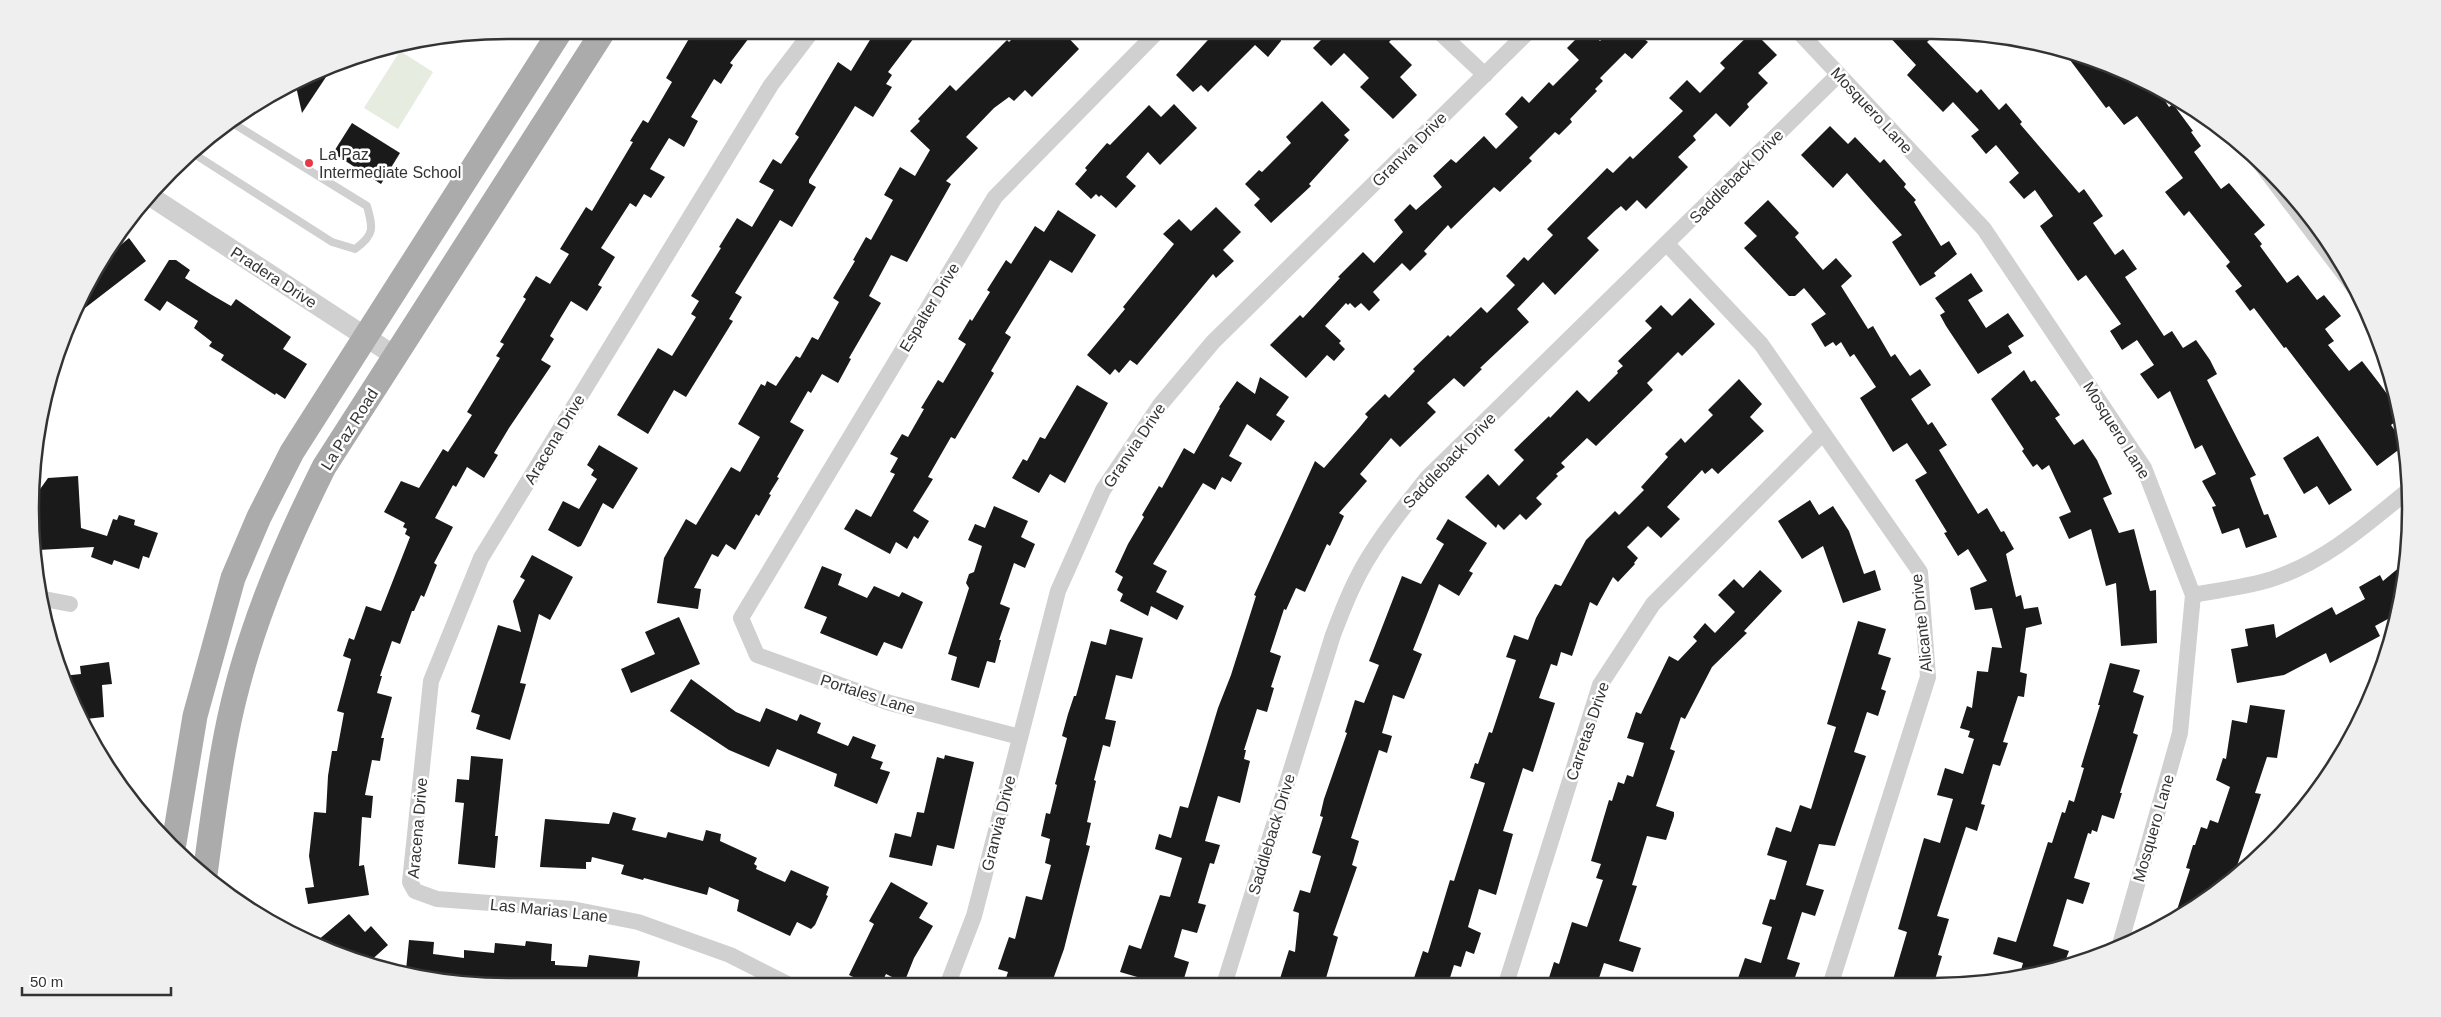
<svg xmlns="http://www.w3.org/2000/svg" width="2441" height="1017" viewBox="0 0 2441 1017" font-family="Helvetica,sans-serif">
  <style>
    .garden { fill: #e6ecdf }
    .building { fill: #1a1a1a }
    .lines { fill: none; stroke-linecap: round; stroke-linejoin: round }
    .service { stroke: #d0d0d0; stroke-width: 8 }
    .minor { stroke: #d0d0d0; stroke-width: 16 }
    .tertiary { stroke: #d0d0d0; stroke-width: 20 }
    .primary { stroke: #ababab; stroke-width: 25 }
    .poi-dot { fill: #e63946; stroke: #fff; stroke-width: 2 }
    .labels { text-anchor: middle; stroke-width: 5; stroke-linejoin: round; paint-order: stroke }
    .street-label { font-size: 16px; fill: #333; stroke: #fff }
    .poi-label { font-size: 16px; fill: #333; stroke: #fff; text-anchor: start }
    .rim { fill: none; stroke: #333; stroke-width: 2.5 }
  </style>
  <rect width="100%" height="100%" fill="#fff"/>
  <path class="garden" d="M400,51L433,72L398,129L364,108Z"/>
  <g class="building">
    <path d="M694,30H755L730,63L733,65L721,84L714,79L691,117L698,121L684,147L669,138L650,169L665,177L651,198L644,194L636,207L630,203L601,248L615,257L598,285L602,287L587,311L571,301L560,319L550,336L554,339L541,360L551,366L509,428L494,453L498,455L484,478L467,467L456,487L453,485L435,518L453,527L434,563L437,565L424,597L421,595L414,611H412L400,644L392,641L380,676H382L377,693L392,697L381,738H384L380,761L372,760L365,795L373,796L371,818L362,817L359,866L364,865L369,895L308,904L305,888L314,887L309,856L314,812L326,813L328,776L332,751H337L344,713L337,711L351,659L343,656L349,638L354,640L366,606L381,611L410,537L405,534L407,529L403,527L405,523L384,512L401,481L419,488L443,449L448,452L472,415L467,412L500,358L496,356L504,344L500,342L526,299L523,297L536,276L550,284L569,254L560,249L586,207L592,211L633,142L630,141L643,120L648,123L672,82L666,78Z"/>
    <path d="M876,30H920L888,72L892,75L886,84L892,87L873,117L855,106L809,180V183L816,187L792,227L780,220L735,293L742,297L729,319L733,321L686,397L674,390L648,434L617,415L658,348L672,356L696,317L691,314L699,301L691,296L721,248L719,247L737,218L752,227L774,190L759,182L773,159L781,164L799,137L795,134L838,62L851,71Z"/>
    <path d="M1021,30H1061L1079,49L1032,97L1025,90L1014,101L1009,97L994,108L966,137L978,148L946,181L951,184L907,262L891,255L869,296L881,303L849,358L851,359L838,383L822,374L811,393L808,391L790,422L804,430L777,477L779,478L769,494L771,495L759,516L756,514L735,550L726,544L718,557L712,554L694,588L701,589L698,609L657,603L664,558L686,519L696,525L731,467L740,472L760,437L738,424L761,384L765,386L767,381L776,386L796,356L800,358L812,337L818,340L839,302L833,298L855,261L853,260L866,237L871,240L893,200L884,195L900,167L915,176L930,150L910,131L920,121L918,119L950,85L956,91L1007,40L1009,42Z"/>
    <path d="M1217,30H1280L1281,41L1268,57L1255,45L1208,92L1201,85L1193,92L1176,75Z"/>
    <path d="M1331,30H1381L1391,40L1389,42L1412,65L1400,77L1417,95L1393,119L1360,87L1369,78L1344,53L1331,66L1313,48Z"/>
    <path d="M1585,30H1588L1600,41L1611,30H1651L1643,38L1648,42L1632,59L1625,53L1600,78L1603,81L1595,89L1597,91L1570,119L1572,122L1559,135L1555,132L1529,158L1532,161L1500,192L1494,187L1451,229L1448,225L1424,251L1427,254L1410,271L1402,263L1373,292L1380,300L1369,311L1361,303L1355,308L1350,303L1348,305L1346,303L1325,326L1341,341L1339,343L1345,349L1334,361L1327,355L1306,378L1270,345L1300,315L1303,318L1340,278L1338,277L1363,252L1374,263L1403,232L1394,220L1410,204L1416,210L1442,187L1433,176L1451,159L1456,163L1484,136L1496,149L1518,127L1505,114L1522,96L1529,103L1549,82L1553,86L1579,60L1567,48Z"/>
    <path d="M1883,30L1939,31L1927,42L1977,93L1981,89L1999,110L2006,103L2022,122L2020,124L2079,193L2084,189L2103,216L2093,223L2115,255L2123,249L2137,269L2125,277L2164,336L2172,331L2183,348L2196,340L2210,360L2217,374L2207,380L2256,475L2250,478L2264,515L2268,514L2277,537L2246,548L2239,528L2222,534L2212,507L2216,506L2202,481L2216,474L2202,445L2195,449L2170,391L2158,399L2140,374L2154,365L2137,340L2122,350L2110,331L2121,324L2086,275L2078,281L2040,226L2053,216L2035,190L2024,199L2009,182L2019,173L1996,145L1986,154L1971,136L1979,130L1953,102L1943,112L1907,75L1916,65Z"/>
    <path d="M1753,31L1777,55L1758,73L1768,83L1747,104L1749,107L1730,127L1716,113L1693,136L1696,140L1678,157L1688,167L1646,209L1637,200L1626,211L1621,206L1616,210L1587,238L1599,250L1555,295L1543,282L1517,309L1529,322L1480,368L1482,369L1464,387L1454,378L1427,403L1436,412L1400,447L1391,438L1360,474L1367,481L1339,513L1344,516L1330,546L1327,544L1305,592L1296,588L1286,610L1284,609L1270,652L1281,656L1271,687L1274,688L1267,712L1257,709L1244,750H1246L1244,759L1250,761L1240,803L1218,796L1205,841L1220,845L1214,864L1210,863L1198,903L1206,905L1197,933L1182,929L1174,957L1189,962L1182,985H1165L1120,972L1129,945L1141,949L1160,895L1170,897L1182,858L1155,849L1159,834L1171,838L1180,806L1188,808L1218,708L1231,675L1256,596L1254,595L1315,461L1324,468L1359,428L1368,417L1365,414L1385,394L1389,398L1415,371L1413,369L1448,335L1450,337L1481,307L1487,313L1515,285L1506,276L1524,257L1528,261L1553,235L1547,229L1607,168L1613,173L1630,156L1633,159L1683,111L1669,98L1687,80L1700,93L1725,68L1720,63Z"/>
    <path d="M2064,52L2086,55L2156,87L2169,107L2173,104L2193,131L2191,132L2201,146L2194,152L2221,189L2229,183L2265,225L2254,234L2262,244L2260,246L2287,283L2298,275L2317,300L2324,295L2341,316L2325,329L2334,341L2328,345L2349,371L2362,361L2379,383L2399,410L2400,418L2391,425L2405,445L2377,466L2286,347L2284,348L2254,308L2250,311L2235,291L2242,286L2226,266L2230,262L2189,211L2184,216L2165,192L2183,178L2137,116L2124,125L2109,106L2106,108Z"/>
    <path d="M334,65L302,113L295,82Z"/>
    <path d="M1322,101L1350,130L1344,135L1349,140L1309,184L1311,186L1271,223L1254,205L1260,199L1245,184L1259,170L1262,172L1291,143L1286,137Z"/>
    <path d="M1174,104L1197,128L1160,165L1148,152L1126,177L1136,186L1116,208L1101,195L1099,197L1096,194L1091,199L1075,184L1087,170L1085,168L1107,143L1110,145L1149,105L1161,117Z"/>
    <path d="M352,123L400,153L381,184L333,153Z"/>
    <path d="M1830,126L1848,144L1855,137L1880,163L1884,159L1906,184L1904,187L1916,200L1914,202L1941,246L1949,241L1957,254L1934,273L1936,276L1920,286L1892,242L1902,235L1847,173L1833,188L1801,155Z"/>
    <path d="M1768,200L1799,233L1795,237L1823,270L1836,258L1852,276L1841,286L1868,329L1873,326L1891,357L1895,354L1910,376L1920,369L1931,385L1911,399L1928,425L1932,422L1947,445L1939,450L1978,514L1987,508L2001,532L2004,531L2014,549L2006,554L2016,597L2021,595L2024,609L2038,607L2042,624L2026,628L2020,672L2027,674L2024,697L2018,696L2003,742L2008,743L2000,766L1993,764L1981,804L1985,805L1977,831L1966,827L1937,916L1949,919L1938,955L1942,956L1934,983H1892L1907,932L1898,929L1924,838L1940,843L1953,799L1937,795L1945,768L1963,774L1974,739L1968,737L1970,731L1960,728L1967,706L1972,708L1977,671L1988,672L1992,647L2002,648L1992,608L1975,610L1970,588L1987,581L1968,549L1958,556L1944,533L1947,532L1915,480L1927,473L1907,443L1893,452L1860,398L1876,387L1854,354L1850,357L1841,342L1836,346L1833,342L1825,347L1811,324L1826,314L1804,288L1795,296H1789L1744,248L1757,236L1744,223Z"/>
    <path d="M1216,207L1241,232L1223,250L1234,261L1216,278L1213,274L1137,365L1130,360L1119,373L1115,369L1110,375L1087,355L1125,309L1123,307L1174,244L1163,234L1179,219L1191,231Z"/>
    <path d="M1058,210L1096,235L1072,273L1050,260L1005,333L1011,337L991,371L994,373L955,439L951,437L928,477L933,479L913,511L929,521L918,539L914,536L907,549L896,542L890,554L844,529L856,509L871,517L895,474L890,472L898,458L890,454L902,434L908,437L924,409L921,408L938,380L943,383L966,344L958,339L970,319L972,321L990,292L987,290L1006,260L1011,264L1035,226L1044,232Z"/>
    <path d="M129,238L146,261L72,318L94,270L114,245L117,248Z"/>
    <path d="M169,260H176L190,270L185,278L212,295L231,306L236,299L291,337L283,349L307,364L285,399L276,393L275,395L221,360L224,355L209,346L212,342L194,328L198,321L167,301L160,311L144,300Z"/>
    <path d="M1971,273L1983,291L1968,300L1986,328L2008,313L2024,336L2008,346L2012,353L1978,374L1946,326L1940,315L1945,312L1935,298Z"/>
    <path d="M1690,298L1715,324L1682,356L1678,352L1647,383L1653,390L1596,446L1587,438L1561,463L1565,467L1556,474L1558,476L1536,498L1542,504L1526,520L1520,514L1504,530L1498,524L1496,528L1465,497L1488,474L1499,486L1524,460L1514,450L1549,416L1550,418L1577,390L1589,402L1618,373L1617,371L1623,366L1618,361L1652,328L1645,321L1661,305L1672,316Z"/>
    <path d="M2024,370L2031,382L2035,380L2060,415L2055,418L2074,445L2083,439L2097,460L2112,494L2103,498L2119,533L2134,529L2150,591L2156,590L2157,643L2121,646L2116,583L2106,586L2091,529L2069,539L2059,517L2071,512L2049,465L2042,470L2037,464L2033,467L2022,451L2024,449L1991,399Z"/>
    <path d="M1260,377L1289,397L1276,415L1285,421L1271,441L1247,424L1229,456L1242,463L1231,482L1222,477L1215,490L1203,483L1153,564L1167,571L1156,592L1184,606L1177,620L1151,606L1148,616L1120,601L1123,594L1117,590L1123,577L1115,572L1128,544L1144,517L1142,515L1159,486L1162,488L1184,448L1194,454L1220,408L1219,407L1237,381L1255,394Z"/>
    <path d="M1739,379L1762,404L1750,417L1764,431L1718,474L1712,468L1705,474L1702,470L1667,507L1680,519L1661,538L1648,526L1627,547L1638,558L1634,563L1635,564L1618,582L1613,577L1597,606L1590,602L1572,656L1561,652L1557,666L1551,664L1539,698L1555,703L1533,772L1523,768L1503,831L1513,834L1496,895L1479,889L1468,927L1481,933L1474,954L1466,951L1461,967L1454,965L1448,984H1412L1423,951L1428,953L1450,880L1454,881L1485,783L1470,778L1475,763L1478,764L1489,732L1492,733L1516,660L1506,657L1514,635L1528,640L1536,618L1555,584L1561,586L1586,540L1615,511L1619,515L1644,490L1641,487L1668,457L1665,454L1681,438L1685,443L1713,415L1708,410Z"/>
    <path d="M1077,385L1108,403L1065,483L1050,474L1039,493L1012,478L1023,459L1027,461L1040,437L1045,439Z"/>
    <path d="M2318,436L2352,490L2329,505L2317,486L2304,494L2283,458Z"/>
    <path d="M599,445L638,468L613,509L603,503L581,546L578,547L548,530L563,501L579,509L597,479L591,475L594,470L587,465Z"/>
    <path d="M78,476L81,528L107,536L113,519L117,520L119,515L135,520L134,525L158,533L149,558L143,556L139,569L114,560L112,565L91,557L94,547L38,550L36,509H39L38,492L48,478Z"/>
    <path d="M1810,500L1819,515L1833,506L1849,531L1864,574L1875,570L1881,590L1843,603L1823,546L1802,559L1778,521Z"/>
    <path d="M994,506L1028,521L1021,537L1035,544L1025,568L1014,563L1000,604L1010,608L999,640H1001L995,663L987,661L979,688L951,680L957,657L948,654L969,588L966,583L969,574L974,572L982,546L968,540L975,524L985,528Z"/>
    <path d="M1448,519L1487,543L1469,571L1473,573L1459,596L1439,584L1413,650L1422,654L1404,699L1393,695L1382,733L1392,736L1387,753L1379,750L1351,838L1359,841L1352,865L1357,867L1333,935L1338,937L1324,985H1278L1289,950L1295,952L1299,913L1293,911L1300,890L1310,893L1321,856L1312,853L1323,817L1320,816L1324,799L1347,733L1345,732L1355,700L1364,703L1379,665L1369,661L1402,576L1421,584L1444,544L1436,539Z"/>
    <path d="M532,555L573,577L550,620L539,614L520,683L526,684L510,740L476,729L480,715L471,712L498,625L521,632L513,601L525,580L520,577Z"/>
    <path d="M2407,561L2397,614L2375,626L2380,636L2330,663L2326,653L2284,675L2237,683L2231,649L2248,646L2245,629L2274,624L2276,638L2332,607L2336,615L2365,599L2359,587L2380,575L2383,581Z"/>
    <path d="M822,566L842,574L838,585L867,598L874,586L899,597L902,592L923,602L902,649L884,642L877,656L820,633L827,617L804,608Z"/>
    <path d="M1760,570L1782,591L1744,631L1747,633L1712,667L1685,719L1681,717L1670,749L1675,751L1656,806L1674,812V816L1666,840L1647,836L1632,885L1637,886L1619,941L1641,948L1633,972L1604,963L1597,984H1547L1554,962L1559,964L1572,922L1587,927L1603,880L1596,878L1601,864L1591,861L1609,800L1612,801L1618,782L1624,784L1627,775L1633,777L1644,743L1627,738L1636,712L1641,714L1669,656L1678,661L1697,641L1693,637L1705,623L1715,633L1735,612L1718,595L1734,579L1743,588Z"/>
    <path d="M679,617L700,664L631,693L621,669L655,654L645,632Z"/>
    <path d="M1858,621L1886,629L1878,654L1891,658L1881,689L1886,691L1878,716L1867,712L1854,752L1866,756L1835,846L1819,844L1806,885L1824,890L1815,916L1802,912L1787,959L1800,963L1793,983L1736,984L1745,958L1761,963L1772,927L1762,924L1770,899L1775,900L1787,861L1767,855L1776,827L1791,832L1800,805L1811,809L1836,727L1827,724Z"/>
    <path d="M1110,629L1143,638L1132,679L1116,675L1105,719L1116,721L1110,747L1103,745L1094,780L1096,781L1087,822L1091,823L1086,845L1090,846L1064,949L1051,985L1011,986L1012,981L1006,978L1008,972L998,969L1009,937L1015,939L1026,896L1042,900L1051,865L1045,863L1050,839L1041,836L1046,813L1050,814L1057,785L1055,784L1067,738L1062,736L1068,714L1074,696H1076L1091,641L1106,645Z"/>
    <path d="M109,662L112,684L102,685L104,717L86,719L85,711L77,712L66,691L62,676L81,674L80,666Z"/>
    <path d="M2110,663L2140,670L2133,692L2144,696L2133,733L2138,735L2120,793H2122L2114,819L2102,815L2097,832L2092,830L2091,834L2088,833L2074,878L2090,883L2083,904L2067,899L2053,946L2069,951L2064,964L2019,977L2023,963L1993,954L1998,937L2016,942L2048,842L2052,843L2062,812L2065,813L2069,800L2074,802L2084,768L2081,767L2100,705H2098Z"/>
    <path d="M691,679L736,712L760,722L766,708L797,721L800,714L821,723L817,733L848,746L853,736L876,745L871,758L883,762L880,769L890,772L877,804L834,786L837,774L777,749L769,767L729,750L670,711Z"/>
    <path d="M2250,705L2285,710L2277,758L2267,757L2255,793L2261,794L2233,878L2176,913L2190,869L2186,868L2193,845H2195L2201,827L2207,829L2210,820L2218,823L2230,787L2216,780L2223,758L2226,759L2232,720L2247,723Z"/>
    <path d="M945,755L974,762L954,849L937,845L932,866L889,857L895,833L911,837L917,812L924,813L937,757L944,759Z"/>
    <path d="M471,756L503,759L495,836H498L495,868L458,864L464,803L455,802L457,779L469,780Z"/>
    <path d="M613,812L636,818L632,830L666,838L668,832L703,841L706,830L721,834L720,841L757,858L754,864L757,866L756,869L785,882L791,870L829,887L826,895L828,896L815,925L811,929L797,922L790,936L737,911L739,900L709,887L707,895L644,878L643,880L621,874L624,865L592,857L591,862H586V869L540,867L545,819L609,824Z"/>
    <path d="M891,882L928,903L919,918L933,926L914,958L904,983L886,974L880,986H872L849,975L874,924L869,921Z"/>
    <path d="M349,914L365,932L371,926L388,945L367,964L355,962L317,941Z"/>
    <path d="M409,940L434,942L433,954L464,958V950L494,953L495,943L525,946L526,941L552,944L551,961H555V965L587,967L589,955L640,961L636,987H508L406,970Z"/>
  </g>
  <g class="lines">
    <path class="service" d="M191,152L332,242L355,249C375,235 373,228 367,206L231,122"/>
    <g class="minor">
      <path d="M1437,30L1485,75"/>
      <path d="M1797,30L1984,229L2144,468L2193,595L2180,733L2119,948"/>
      <path d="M2254,155L2360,295"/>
      <path d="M1667,244L1761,344L1920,572L1928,677L1831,983"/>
      <path d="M2193,595C2219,590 2247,587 2272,579C2326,561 2367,524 2410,489"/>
      <path d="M39,598L70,604"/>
      <path d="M1020,737L890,703L757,655L741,618L995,197L1159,30"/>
      <path d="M1506,984L1600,685L1653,604L1823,433"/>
      <path d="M1224,985L1333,635C1344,606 1355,578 1372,552C1388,526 1408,502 1427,478L1838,75"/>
      <path d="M791,986L730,955L638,922L572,909L437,899L415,891L410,882L431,681L481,558L771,85L813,30"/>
      <path d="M947,986L974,916L1058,591L1103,490L1160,405L1213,342L1530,30"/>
    </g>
    <path class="tertiary" d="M153,198L395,356"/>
    <g class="primary">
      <path d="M174,843L195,716L233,578L259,517L292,452L561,30"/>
      <path d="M205,875C211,829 217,782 226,736C244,641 281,553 324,467L604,30"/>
    </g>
  </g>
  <circle class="poi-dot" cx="309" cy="163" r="5"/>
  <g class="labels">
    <g class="street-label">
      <text transform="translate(1872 110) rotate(47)" y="6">Mosquero Lane</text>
      <text transform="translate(1409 149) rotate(-45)" y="6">Granvia Drive</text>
      <text transform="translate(1736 176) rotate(-45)" y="6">Saddleback Drive</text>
      <text transform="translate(274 277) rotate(33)" y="6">Pradera Drive</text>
      <text transform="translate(929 307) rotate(-59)" y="6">Espalter Drive</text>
      <text transform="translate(349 429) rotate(-58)" y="6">La Paz Road</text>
      <text transform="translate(2117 430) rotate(58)" y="6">Mosquero Lane</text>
      <text transform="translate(554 439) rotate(-59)" y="6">Aracena Drive</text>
      <text transform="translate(1134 445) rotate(-56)" y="6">Granvia Drive</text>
      <text transform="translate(1449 460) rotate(-46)" y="6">Saddleback Drive</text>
      <text transform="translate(1921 623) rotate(-96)" y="6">Alicante Drive</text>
      <text transform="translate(868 694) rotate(18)" y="6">Portales Lane</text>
      <text transform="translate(1587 731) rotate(-71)" y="6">Carretas Drive</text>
      <text transform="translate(998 823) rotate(-76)" y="6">Granvia Drive</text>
      <text transform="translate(417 828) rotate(-85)" y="6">Aracena Drive</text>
      <text transform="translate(2153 828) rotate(-74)" y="6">Mosquero Lane</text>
      <text transform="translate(1271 834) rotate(-73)" y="6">Saddleback Drive</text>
      <text transform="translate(549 910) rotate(6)" y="6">Las Marias Lane</text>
    </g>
    <g class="poi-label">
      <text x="319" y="160">La Paz<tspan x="319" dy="18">Intermediate School</tspan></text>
    </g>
  </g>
  <path d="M0 0H2441V1017H0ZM508 39H1933A469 469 0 0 1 2402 508V509A469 469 0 0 1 1933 978H508A469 469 0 0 1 39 509V508A469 469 0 0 1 508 39Z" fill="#efefef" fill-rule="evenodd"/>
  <path class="rim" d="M508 39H1933A469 469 0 0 1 2402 508V509A469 469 0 0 1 1933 978H508A469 469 0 0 1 39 509V508A469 469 0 0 1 508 39Z"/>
  <path d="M22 987v8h149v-8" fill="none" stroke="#333333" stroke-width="2.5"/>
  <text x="30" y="987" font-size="15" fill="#333333" stroke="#ffffff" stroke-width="4" paint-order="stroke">50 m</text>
</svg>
